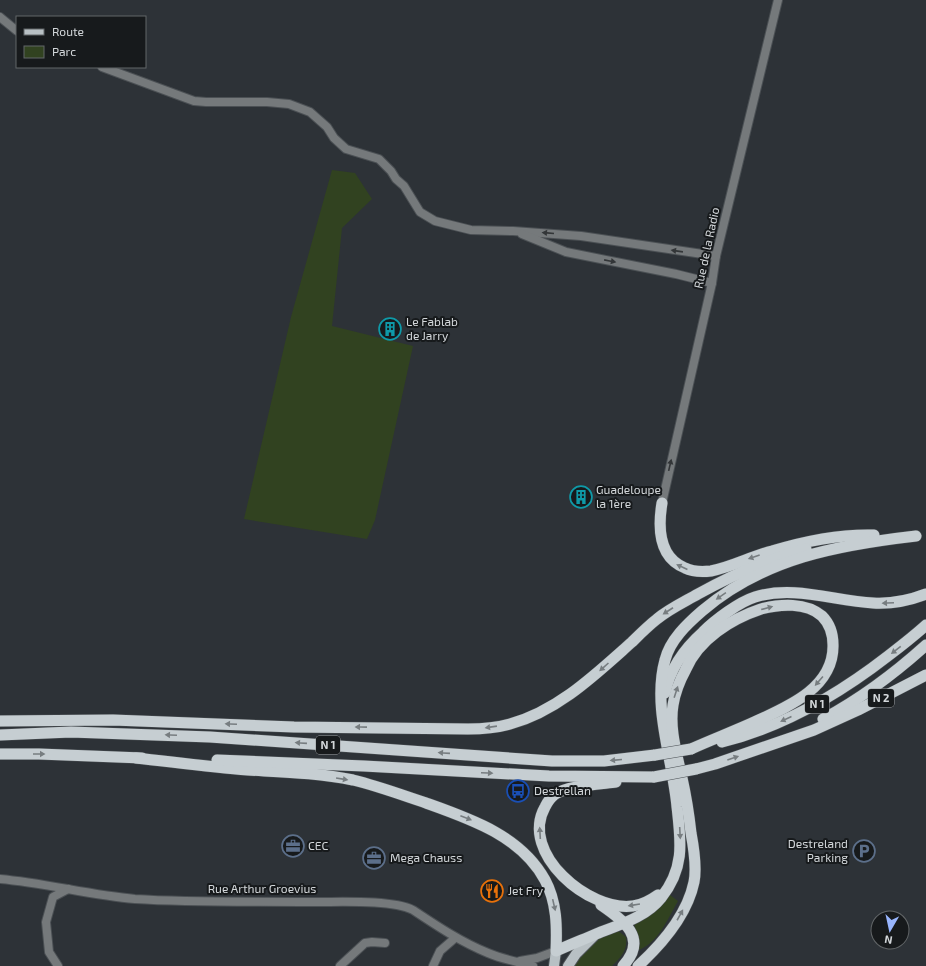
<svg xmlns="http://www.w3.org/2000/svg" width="926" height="966" viewBox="0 0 926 966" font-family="'Exo 2',sans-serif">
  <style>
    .green { fill: #314220 }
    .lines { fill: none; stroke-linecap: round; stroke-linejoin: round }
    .minor-casing { stroke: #4b5054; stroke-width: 10 }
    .tertiary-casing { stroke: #4b5054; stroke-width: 10 }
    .primary-casing { stroke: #4b5054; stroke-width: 12 }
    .trunk-casing { stroke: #4b5054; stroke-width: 12 }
    .minor { stroke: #75797b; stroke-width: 8 }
    .tertiary { stroke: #75797b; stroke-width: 8 }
    .primary { stroke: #b8c0c4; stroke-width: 10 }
    .trunk { stroke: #c6ced2; stroke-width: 11 }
    .trunk-bridge-casing { stroke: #4b5054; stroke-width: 12; stroke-linecap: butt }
    .trunk-bridge { stroke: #c6ced2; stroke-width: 11 }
    .oneway { fill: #333638 }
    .oneway2 { fill: #777d80 }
    .labels { text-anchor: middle; stroke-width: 4; stroke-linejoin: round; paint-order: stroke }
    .shield { fill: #171a1c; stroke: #9b9ea1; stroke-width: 1 }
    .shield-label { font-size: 11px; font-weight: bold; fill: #d3d7da }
    .street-label { font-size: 12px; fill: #d3d7da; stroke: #171a1c }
    .poi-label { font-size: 12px; fill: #d3d7da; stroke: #171a1c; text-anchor: start }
  </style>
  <rect width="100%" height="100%" fill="#2d3237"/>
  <g class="green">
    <path d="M332,170L355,173L372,199L342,228L332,326L413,346L375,520L367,539L244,519L291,317Z"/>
    <path d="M670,895L678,901C668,918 659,942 639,950L634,922Z"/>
    <path d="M617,930L626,937C628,950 621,957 612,966H572L582,951L604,934Z"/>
  </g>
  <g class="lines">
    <g class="minor-casing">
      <g id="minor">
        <path d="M0,17L17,31"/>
        <path d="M102,67L194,101L206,102H267L289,104L310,112L327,127L334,138L346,149L379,159L391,171L396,179L404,186L420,212L435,221L471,230L513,231L581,236L716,256"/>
        <path d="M522,234L566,252L676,274L712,283"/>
        <path d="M0,879C45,883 90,895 135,899C196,903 258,901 320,902C344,902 392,900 413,910C437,926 461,942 488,953C502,959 518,962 533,966"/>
        <path d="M520,961L537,958L556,951"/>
        <path d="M58,966L49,952L46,922L53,897L68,889"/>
        <path d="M340,966L365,943L372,942L385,943"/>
        <path d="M433,966L440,951L455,938"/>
      </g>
    </g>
    <g class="tertiary-casing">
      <path id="tertiary" d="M662,503L712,283L716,256L778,0"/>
    </g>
    <g class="primary-casing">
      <g id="primary">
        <path d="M554,966L556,951"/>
        <path d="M568,966L576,954L594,936"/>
      </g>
    </g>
    <g class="trunk-casing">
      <g id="trunk">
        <path d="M662,503C658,527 658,557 685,568C693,572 702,572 711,571C732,567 752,556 772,551C805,541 840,534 874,535"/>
        <path d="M665,693C670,669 685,648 703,632C715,620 739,602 755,597C794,585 834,601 873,603C891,604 908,601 926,594"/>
        <path d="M823,719C860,699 895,673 926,645"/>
        <path d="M0,721L113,720L294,727L468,729C482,729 496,728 510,724C558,711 596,674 632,642C640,634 648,626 657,619C669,609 684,602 698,594C732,575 769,559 806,549"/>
        <path d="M0,735L71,732L210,737L552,761H604L655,755"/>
        <path d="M722,742C783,727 839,694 888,656C901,646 914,636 926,625"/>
        <path d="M0,754H39L142,758"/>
        <path d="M136,758C173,762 210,767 248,770C282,772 319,773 353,780C378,786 402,795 426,803C471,819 521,836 545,880C557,902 557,927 556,951C569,945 582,940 596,934C618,925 645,918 661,898C685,868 681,842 677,807C673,760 652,707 665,660C670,640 687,624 702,611C764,558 838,545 916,536"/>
        <path d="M217,760L364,766L549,776L654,777"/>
        <path d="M696,769L715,764L814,730L858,710L926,675"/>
        <path d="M616,782C601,784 565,786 554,795C550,798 547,803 545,807C519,853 589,912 633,906C642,905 651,900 658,895"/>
        <path d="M601,905C623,920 649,938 623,966"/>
        <path d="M638,966C662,944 687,916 694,882C697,867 694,849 691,833C689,815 686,796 682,778C677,754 669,729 673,705C675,692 680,680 686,669C699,639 731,619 761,609C780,604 806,602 822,616C830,624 833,634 833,645C834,689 785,708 752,723C732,732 711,740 691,749"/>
      </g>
    </g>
    <use href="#minor" class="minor"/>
    <use href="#tertiary" class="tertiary"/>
    <use href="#primary" class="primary"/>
    <use href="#trunk" class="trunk"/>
    <g class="trunk-bridge-casing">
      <g id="trunk-bridge">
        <path d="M655,755L691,749"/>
        <path d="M654,777L696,769"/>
      </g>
    </g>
    <use href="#trunk-bridge" class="trunk-bridge"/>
  </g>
  <defs><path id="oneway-solid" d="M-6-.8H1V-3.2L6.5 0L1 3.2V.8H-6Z"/></defs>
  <g class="oneway">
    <use href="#oneway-solid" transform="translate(548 233) rotate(-175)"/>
    <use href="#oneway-solid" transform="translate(677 251) rotate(-172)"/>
    <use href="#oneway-solid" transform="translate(610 261) rotate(11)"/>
    <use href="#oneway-solid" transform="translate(670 465) rotate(-77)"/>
  </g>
  <g class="oneway2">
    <use href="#oneway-solid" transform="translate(754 557) rotate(161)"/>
    <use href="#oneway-solid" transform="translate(682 567) rotate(-155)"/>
    <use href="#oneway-solid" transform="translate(721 596) rotate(145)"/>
    <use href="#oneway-solid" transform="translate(888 603) rotate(178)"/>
    <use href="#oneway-solid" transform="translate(767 608) rotate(-15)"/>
    <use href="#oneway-solid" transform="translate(668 611) rotate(147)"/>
    <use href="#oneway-solid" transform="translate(896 650) rotate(142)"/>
    <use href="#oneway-solid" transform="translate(604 667) rotate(138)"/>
    <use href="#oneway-solid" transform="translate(819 681) rotate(131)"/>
    <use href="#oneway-solid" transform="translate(676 692) rotate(-72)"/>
    <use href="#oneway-solid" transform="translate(786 719) rotate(156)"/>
    <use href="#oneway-solid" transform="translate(231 724) rotate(-178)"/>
    <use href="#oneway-solid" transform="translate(361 727) rotate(-179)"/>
    <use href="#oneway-solid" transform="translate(491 727) rotate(172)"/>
    <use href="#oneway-solid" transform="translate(171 735) rotate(-178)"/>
    <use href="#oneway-solid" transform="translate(301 743) rotate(-176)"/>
    <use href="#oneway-solid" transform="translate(444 753) rotate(-176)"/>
    <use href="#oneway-solid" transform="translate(39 754)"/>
    <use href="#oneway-solid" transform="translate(733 758) rotate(-19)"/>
    <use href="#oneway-solid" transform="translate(616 760) rotate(175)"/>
    <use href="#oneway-solid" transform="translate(487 773) rotate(3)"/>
    <use href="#oneway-solid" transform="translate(342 779) rotate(9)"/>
    <use href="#oneway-solid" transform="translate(466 818) rotate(21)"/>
    <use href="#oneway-solid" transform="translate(540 833) rotate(-93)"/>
    <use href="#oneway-solid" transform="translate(680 833) rotate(87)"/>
    <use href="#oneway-solid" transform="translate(554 905) rotate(77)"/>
    <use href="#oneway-solid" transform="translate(634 905) rotate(171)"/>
    <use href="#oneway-solid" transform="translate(680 915) rotate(-61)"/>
  </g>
  <defs>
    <g id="building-ring" transform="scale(1.15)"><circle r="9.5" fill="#171a1c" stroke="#0f9aa8" stroke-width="1.5"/><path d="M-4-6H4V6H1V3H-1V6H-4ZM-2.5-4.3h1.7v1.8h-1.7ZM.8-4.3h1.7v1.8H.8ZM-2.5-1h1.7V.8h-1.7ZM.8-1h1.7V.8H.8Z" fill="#0f9aa8"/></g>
    <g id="bus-ring" transform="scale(1.15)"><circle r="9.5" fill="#171a1c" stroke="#1a4fb4" stroke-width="1.5"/><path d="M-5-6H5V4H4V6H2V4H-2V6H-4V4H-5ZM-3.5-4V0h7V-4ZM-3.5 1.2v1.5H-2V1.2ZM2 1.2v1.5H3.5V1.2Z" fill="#1a4fb4"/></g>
    <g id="office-ring" transform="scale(1.15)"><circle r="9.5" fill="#171a1c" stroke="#5c6f8a" stroke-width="1.5"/><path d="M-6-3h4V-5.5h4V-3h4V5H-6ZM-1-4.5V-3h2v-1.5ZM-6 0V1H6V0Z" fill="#5c6f8a"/></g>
    <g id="parking-ring" transform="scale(1.15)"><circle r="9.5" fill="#171a1c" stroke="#5c6f8a" stroke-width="1.5"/><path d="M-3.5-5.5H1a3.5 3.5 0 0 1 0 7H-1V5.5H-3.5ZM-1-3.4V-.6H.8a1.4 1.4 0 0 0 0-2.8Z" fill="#5c6f8a"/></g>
    <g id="restaurant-ring" transform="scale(1.15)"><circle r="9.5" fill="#171a1c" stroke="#e8710a" stroke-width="1.5"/><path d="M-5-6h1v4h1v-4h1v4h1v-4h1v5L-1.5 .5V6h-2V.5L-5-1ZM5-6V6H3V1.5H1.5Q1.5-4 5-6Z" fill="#e8710a"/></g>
  </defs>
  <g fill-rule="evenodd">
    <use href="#building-ring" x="390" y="329"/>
    <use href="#building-ring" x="581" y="497"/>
    <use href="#bus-ring" x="518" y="791"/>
    <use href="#office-ring" x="293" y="846"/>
    <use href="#parking-ring" x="864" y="851"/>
    <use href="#office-ring" x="374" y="858"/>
    <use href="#restaurant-ring" x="492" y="891"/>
  </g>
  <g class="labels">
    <g class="shield">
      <rect x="868" y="689" width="26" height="18" rx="3"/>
      <rect x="805" y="695" width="24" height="18" rx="3"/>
      <rect x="316" y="736" width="24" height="18" rx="3"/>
    </g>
    <g class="shield-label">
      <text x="881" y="702">N 2</text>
      <text x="817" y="708">N 1</text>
      <text x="328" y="749">N 1</text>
    </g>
    <g class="street-label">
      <text transform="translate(707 248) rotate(-78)" y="4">Rue de la Radio</text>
      <text x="262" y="893">Rue Arthur Groevius</text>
    </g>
    <g class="poi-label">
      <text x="406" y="326">Le Fablab<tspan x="406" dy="14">de Jarry</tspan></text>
      <text x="596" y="494">Guadeloupe<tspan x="596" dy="14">la 1ère</tspan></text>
      <text x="534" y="795">Destrellan</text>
      <text x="848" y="848" text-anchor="end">Destreland<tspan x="848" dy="14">Parking</tspan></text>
      <text x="308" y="850">CEC</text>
      <text x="390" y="862">Mega Chauss</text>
      <text x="508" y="895">Jet Fry</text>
    </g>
  </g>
  <rect x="16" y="16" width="130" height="52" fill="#171a1c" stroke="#626668"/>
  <rect x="24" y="29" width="20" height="6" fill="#b8c0c4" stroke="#626668"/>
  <text x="52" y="36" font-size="12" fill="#d3d7da">Route</text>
  <rect x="24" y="46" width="20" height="12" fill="#314220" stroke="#626668"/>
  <text x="52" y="56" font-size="12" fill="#d3d7da">Parc</text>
  <g transform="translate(890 930) rotate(189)"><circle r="19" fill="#171a1c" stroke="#626668"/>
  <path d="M0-3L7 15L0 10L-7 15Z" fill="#98b5fd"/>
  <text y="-6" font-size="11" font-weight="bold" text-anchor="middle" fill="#d3d7da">N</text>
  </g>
</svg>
